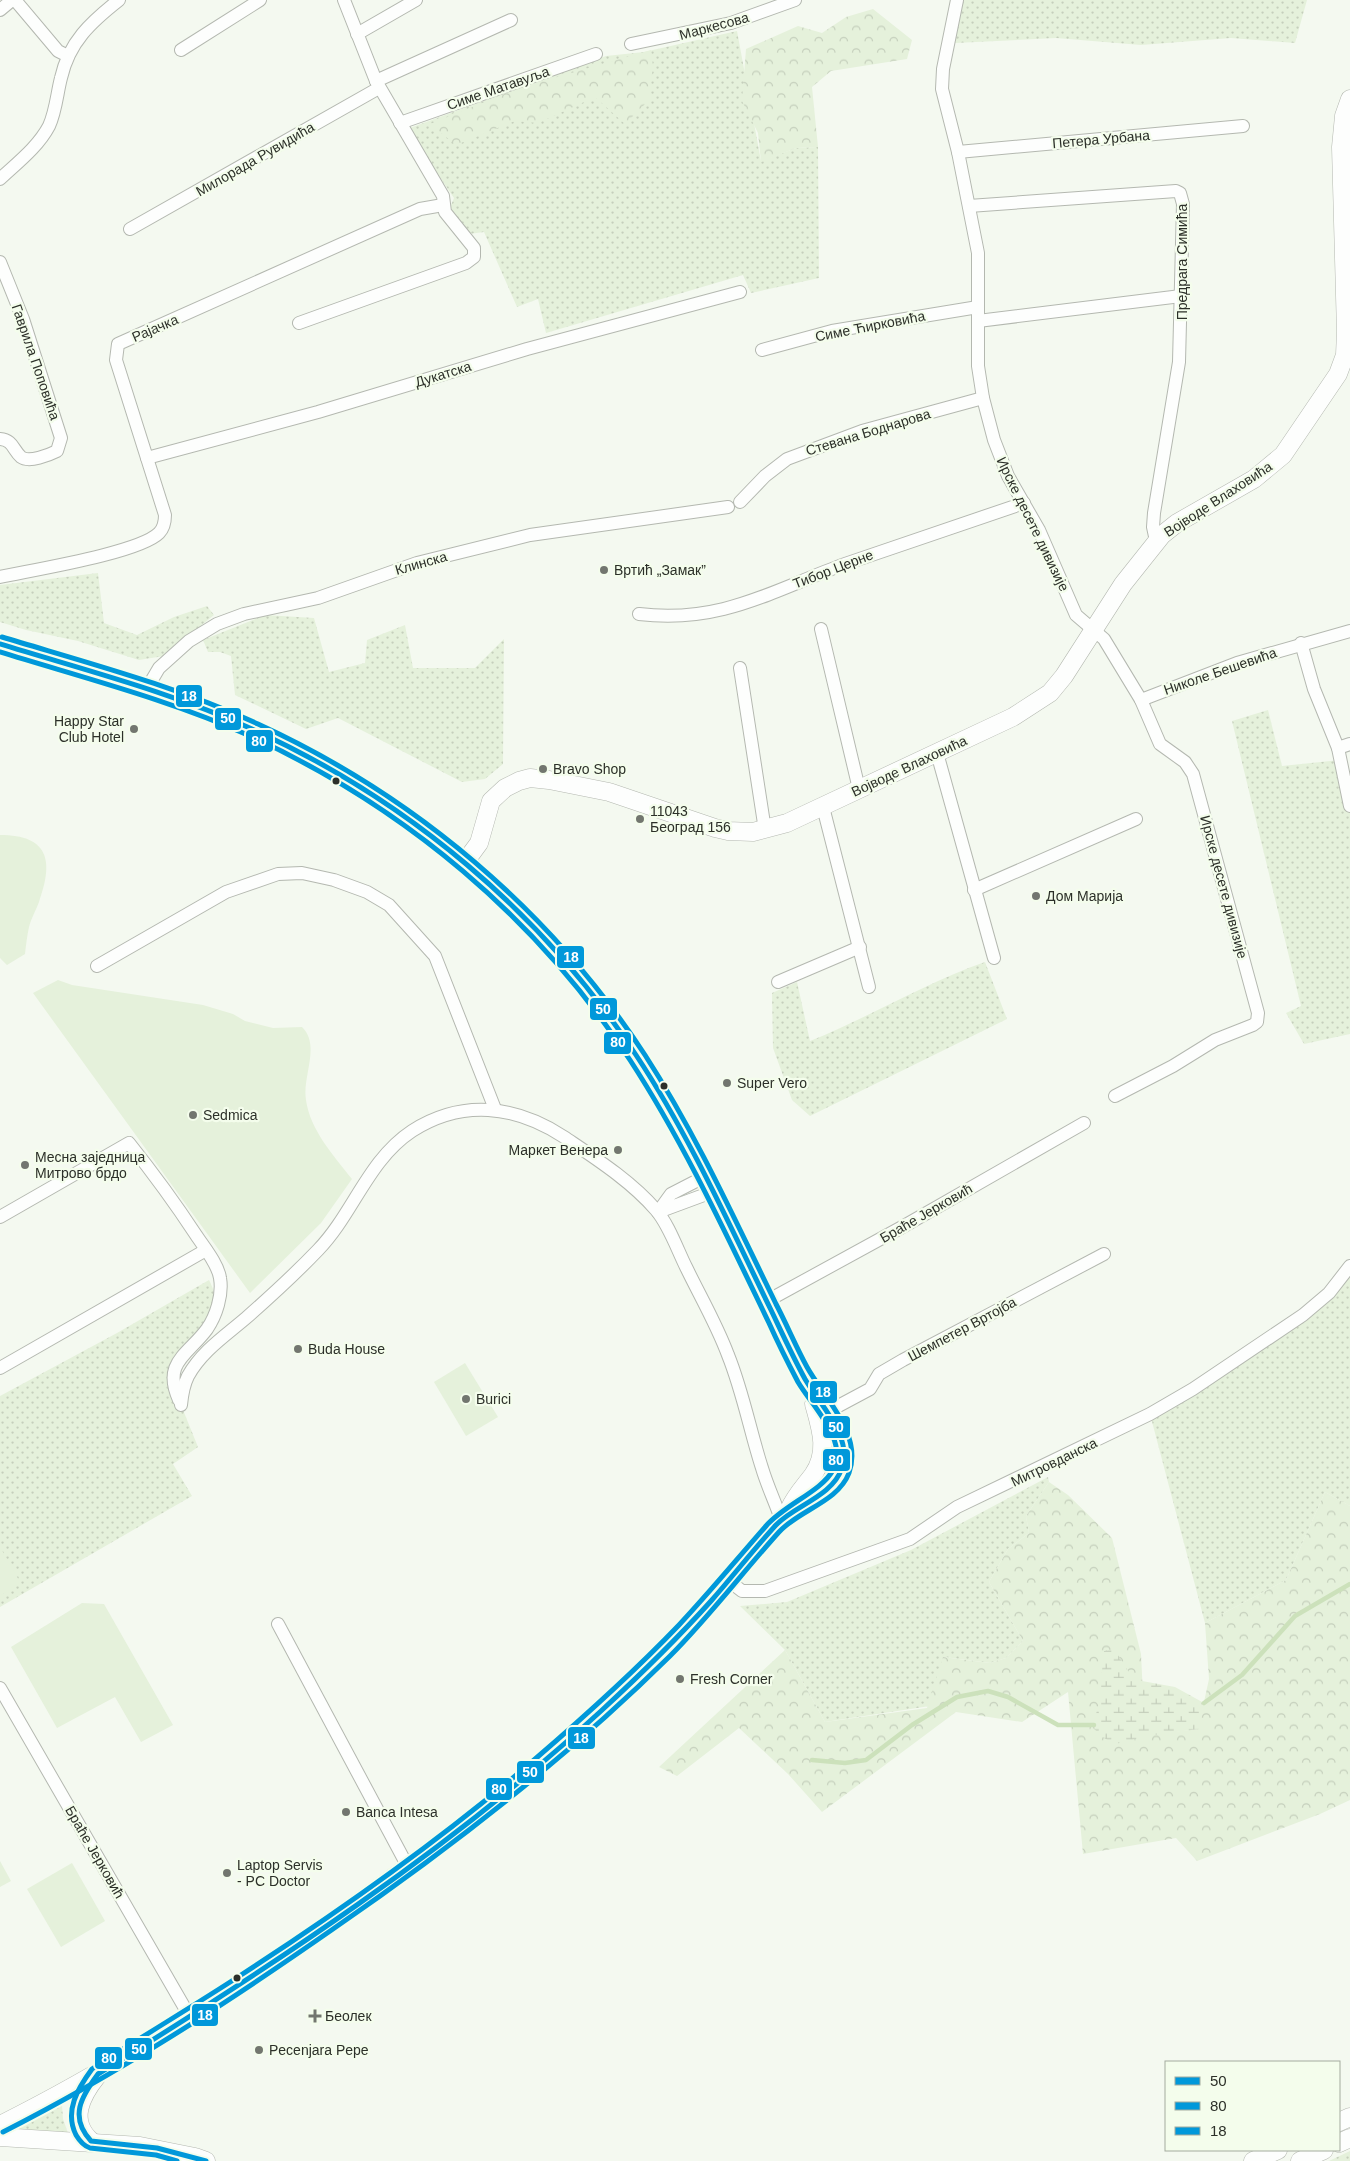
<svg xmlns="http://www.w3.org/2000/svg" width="1350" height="2161" viewBox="0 0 1350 2161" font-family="Helvetica,sans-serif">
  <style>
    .grass { fill: url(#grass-dots) }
    .forest { fill: url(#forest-crowns) }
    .wetland { fill: url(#wetland-marsh) }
    .park { fill: #e5f1db }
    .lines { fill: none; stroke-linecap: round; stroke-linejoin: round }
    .stream { stroke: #cce1bb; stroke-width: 4.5 }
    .street-casing { stroke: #b4b8b0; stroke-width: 14 }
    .secondary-casing { stroke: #b4b8b0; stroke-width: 19 }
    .street { stroke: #fdfefd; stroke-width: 12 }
    .secondary { stroke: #fdfefd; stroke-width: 18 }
    .bus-1-casing { stroke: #f4fdec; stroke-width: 9 }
    .bus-2-casing { stroke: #f4fdec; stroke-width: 9 }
    .bus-3-casing { stroke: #f4fdec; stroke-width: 9 }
    .bus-1 { stroke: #0098da; stroke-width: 5 }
    .bus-2 { stroke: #0098da; stroke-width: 5 }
    .bus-3 { stroke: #0098da; stroke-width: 5 }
    .poi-dot { fill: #72766f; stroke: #f4fdec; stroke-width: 2 }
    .bus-dot { fill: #2c3029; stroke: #f4fdec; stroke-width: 2 }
    .labels { text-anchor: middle; stroke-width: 4.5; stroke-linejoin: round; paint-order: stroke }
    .street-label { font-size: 14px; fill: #2c3029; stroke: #f4fdec }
    .poi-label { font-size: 14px; fill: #2c3029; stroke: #f4fdec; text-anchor: start }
    .line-badge { stroke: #f4fdec; stroke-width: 2 }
    .badge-label { font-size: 14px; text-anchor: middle; font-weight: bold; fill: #fff }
  </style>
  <defs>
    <pattern id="grass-dots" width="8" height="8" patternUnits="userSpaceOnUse" patternTransform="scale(1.25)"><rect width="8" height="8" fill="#e5f1db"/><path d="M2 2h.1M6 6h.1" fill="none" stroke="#c5cfbc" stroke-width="1.8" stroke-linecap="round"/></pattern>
    <pattern id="forest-crowns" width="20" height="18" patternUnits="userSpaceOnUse" patternTransform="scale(1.25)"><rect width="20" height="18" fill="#e5f1db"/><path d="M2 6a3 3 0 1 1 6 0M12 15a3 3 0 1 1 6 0" fill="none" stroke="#c5cfbc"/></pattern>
    <pattern id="wetland-marsh" width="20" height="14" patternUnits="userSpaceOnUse" patternTransform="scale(1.25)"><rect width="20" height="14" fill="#e5f1db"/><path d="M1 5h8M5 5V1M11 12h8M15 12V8" fill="none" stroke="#c5cfbc"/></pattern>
  </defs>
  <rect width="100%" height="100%" fill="#f4f9f0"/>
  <g class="grass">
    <path d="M960,0H1307L1295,43L1231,38L1141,45L1056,38L955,43Z"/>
    <path d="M737,31L761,161L796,148L818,147L819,278L751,293L743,275L546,333L538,299L517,307L484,232L469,234L449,210L454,198L407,129L606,56L644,52Z"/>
    <path d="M98,573L104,623L137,635L174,617L207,606L214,615L164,656L139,660L78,641L26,630L0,622V585Z"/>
    <path d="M265,615L314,618L329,672L365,663L367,640L405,625L413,668H475L504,639L503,764L485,779L462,782L338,718L306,729L235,695L231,656L220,652H208L203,640Z"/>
    <path d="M1268,710L1282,766L1340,760L1350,805V1034L1304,1044L1286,1013L1301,1006L1232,721Z"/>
    <path d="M985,962L1007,1019L810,1116L792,1100L773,1048L772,993L797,982L810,1041C870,1017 925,983 985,962Z"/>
    <path d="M1350,1266V1506L1325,1492L1286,1580L1205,1623L1150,1414L1303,1315Z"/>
    <path d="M209,1280C211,1284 214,1290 214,1294C216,1321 190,1351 175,1370L181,1405L198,1447L173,1464L192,1496L0,1607V1396L117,1333Z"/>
    <path d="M1048,1477L1049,1482L1026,1516L1029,1533L1008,1549L989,1582L1023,1641L1006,1658L990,1663L944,1657L930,1706L825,1722L785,1650L740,1606L787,1602L911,1550Z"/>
    <path d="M62,2105L63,2119L68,2133H4Z"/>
    <path d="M1350,2151V2161H1329Z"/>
  </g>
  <g class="forest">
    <path d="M873,9L912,40L907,59L831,71L812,87L818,147L796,148L761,162L758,133L742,101L746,49L798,26L822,33L846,17Z"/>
    <path d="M651,50L653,67L649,100L625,124L595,97L538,123L515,121L456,145L430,124L519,88Z"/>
    <path d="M1049,1482L1068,1495L1112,1538L1141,1654L1145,1735L1198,1729L1209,1679L1205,1623L1286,1580L1325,1492L1350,1506V1800L1320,1814L1197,1861L1176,1838L1083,1854L1068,1692L1022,1722L956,1712L822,1812L788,1774L739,1728L677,1776L659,1767L785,1650L825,1722L927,1708L943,1657L990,1663L1006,1658L1023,1641L989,1582L1008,1549L1029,1533L1026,1516Z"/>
  </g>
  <path class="wetland" d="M1114,1649L1130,1674L1142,1681L1175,1687L1204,1703L1199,1729L1153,1735L1115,1744L1104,1738L1093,1728L1099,1701L1104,1651Z"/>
  <g class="park">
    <path d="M0,835C49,835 54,861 39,902C36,910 31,919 29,927C27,936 26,945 25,954L7,965L0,958Z"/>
    <path d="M58,980L72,985L203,1005L233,1014L245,1021L273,1028L302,1027C321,1045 302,1077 306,1100C310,1130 334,1156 352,1179L321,1223L250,1293L33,993Z"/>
    <path d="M465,1363L498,1417L466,1436L434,1382Z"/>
    <path d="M0,1547L20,1582L0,1596Z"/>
    <path d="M82,1603L104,1604L173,1725L141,1742L115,1697L57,1728L11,1647Z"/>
    <path d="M0,1861L11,1881L0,1887Z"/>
    <path d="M72,1863L105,1921L61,1947L27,1889Z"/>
  </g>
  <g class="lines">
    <g class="stream">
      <path d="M1204,1703L1242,1675L1295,1616L1350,1584"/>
      <path d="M812,1760L845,1763L866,1760L912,1725L957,1697L988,1691L1008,1697L1058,1725H1094"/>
    </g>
    <g class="street-casing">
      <g id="street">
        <path d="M15,0L58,51L68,56"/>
        <path d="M957,0L943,69L942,89L958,152L978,253V366L983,398L994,440L1008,476L1039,530L1076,615L1104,639L1141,700L1160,744L1185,762L1193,774L1258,1013L1257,1022L1253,1025L1215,1040L1173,1066L1115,1096"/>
        <path d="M0,10L12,0"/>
        <path d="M357,34L416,0"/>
        <path d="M631,44L731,23L795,0"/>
        <path d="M181,50L260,0"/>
        <path d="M376,81L511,20"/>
        <path d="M400,123L596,54"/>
        <path d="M958,152L1243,126"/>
        <path d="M0,179C17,163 38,147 49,126C56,111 57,93 61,78C69,42 91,22 119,0"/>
        <path d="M969,206L1176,191L1180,193L1183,204L1179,362L1154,513L1153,527L1156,541"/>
        <path d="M130,229L379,88"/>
        <path d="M0,262L23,319L61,438L57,451C49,455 29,463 21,457C13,450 13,440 0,439"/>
        <path d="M978,321L1181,296"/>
        <path d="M299,323L466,263L474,257V248L445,212L443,196L376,81L344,0"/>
        <path d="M762,350L832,331L978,307"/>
        <path d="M147,458L318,412L527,349L740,292"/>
        <path d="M740,502L765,476L787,459L862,431L983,398"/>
        <path d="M0,577C32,570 139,553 159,533C164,528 165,522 165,515L116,360L118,344L420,209L443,205"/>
        <path d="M639,614C721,624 771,591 845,564C905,543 965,523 1024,503"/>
        <path d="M821,629L859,789"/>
        <path d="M1301,643L1314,689L1338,748L1350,806"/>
        <path d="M740,668L765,830"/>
        <path d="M146,690L159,668L189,641L217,624L244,614L318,598L417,563L530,535L728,507"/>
        <path d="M1141,700L1237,663L1350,631"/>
        <path d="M1338,748L1350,744"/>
        <path d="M937,753L994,958"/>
        <path d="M823,807L869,987"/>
        <path d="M974,890L1136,819"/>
        <path d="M97,966L226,892L278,874L302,873L334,880L367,892L389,905L435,956L495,1109"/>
        <path d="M778,982L860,947"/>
        <path d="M658,1212L671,1194L704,1177"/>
        <path d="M658,1212L712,1192"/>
        <path d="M0,1217L129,1143C153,1173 175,1203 196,1235C204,1247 218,1264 220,1278C223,1295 216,1316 207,1329C188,1355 162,1362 179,1400"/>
        <path d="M767,1301L904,1226L1084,1123"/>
        <path d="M0,1368L206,1250"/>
        <path d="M181,1405C182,1394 183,1386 188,1376C202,1351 225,1336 246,1318C271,1296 295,1274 318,1250C353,1214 368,1160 412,1131C462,1099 515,1105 564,1137C595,1158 631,1181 656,1210C669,1225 677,1249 686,1267C700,1296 717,1325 728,1355C743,1392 750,1431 762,1468C767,1485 775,1502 781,1519"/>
        <path d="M827,1412L870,1389L879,1374L903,1360L1104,1254"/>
        <path d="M729,1581L742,1591H765L910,1539L957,1507L1150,1414L1193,1389L1303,1315L1329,1293L1350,1266"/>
        <path d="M278,1624L408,1867"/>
        <path d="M0,1688L190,2017"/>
      </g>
    </g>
    <g class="secondary-casing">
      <g id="secondary">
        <path d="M0,644C85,671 172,693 254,730C409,800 546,914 638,1059C688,1137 727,1222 769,1306C783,1333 795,1363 811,1389C823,1408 841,1427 844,1450C845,1457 844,1466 841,1473C830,1496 795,1503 778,1522C739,1566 704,1612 662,1653C551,1763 427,1856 299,1944C202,2010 105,2073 0,2125"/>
        <path d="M465,862L479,843L491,801L505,788L519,781L530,778L549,780L609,792L715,828L728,831L753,832L787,823L1013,717L1050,693L1064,676L1123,584L1162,535L1177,523L1254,479L1283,455L1338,374L1345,355L1346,332L1341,147L1344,116L1350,99"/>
        <path d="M789,1510C795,1496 804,1487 813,1475C829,1452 821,1429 814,1404"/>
        <path d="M1339,2122L1350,2117"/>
        <path d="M0,2137L140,2146L195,2157L206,2161"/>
        <path d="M91,2141C68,2121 81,2096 97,2076"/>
        <path d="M1339,2143L1350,2138"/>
        <path d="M1253,2161L1278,2150"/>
        <path d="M1300,2161L1324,2150"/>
      </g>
    </g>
    <use href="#street" class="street"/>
    <use href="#secondary" class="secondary"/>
    <g class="bus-1-casing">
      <path id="bus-1" d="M0,644C84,670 171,692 252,729C408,800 542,912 636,1055C689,1135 729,1224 771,1310C782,1333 793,1357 805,1379C820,1405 853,1437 842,1468C832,1497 795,1505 776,1525C753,1550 733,1576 711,1601C676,1640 639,1676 601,1711C448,1851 274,1965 98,2074C81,2097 69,2117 91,2141L157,2148L206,2161"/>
    </g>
    <g class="bus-2-casing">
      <path id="bus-2" d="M0,652C84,678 170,700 250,736C405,807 537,918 630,1060C684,1143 726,1234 769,1323C778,1343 788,1363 798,1382C812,1406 849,1441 833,1470C822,1491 784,1505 766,1526C737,1559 709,1593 679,1625C633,1673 584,1717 534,1760C442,1839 343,1909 241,1975C192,2007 141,2037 92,2069C78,2088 64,2111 76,2135C79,2140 84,2146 90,2148L156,2155L177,2161"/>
    </g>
    <g class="bus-3-casing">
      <path id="bus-3" d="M2,637C88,663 176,686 258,724C415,796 550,910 645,1055C696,1134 735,1220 776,1304C787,1325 796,1347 807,1367C824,1398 863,1434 849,1473C838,1502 799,1510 779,1532C742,1573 709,1617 670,1656C567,1758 452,1847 333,1929C227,2003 119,2073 3,2132"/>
    </g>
    <use href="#bus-1" class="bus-1"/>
    <use href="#bus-2" class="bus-2"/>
    <use href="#bus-3" class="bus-3"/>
  </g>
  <g class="poi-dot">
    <circle cx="604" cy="570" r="5"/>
    <circle cx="134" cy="729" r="5"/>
    <circle cx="543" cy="769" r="5"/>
    <circle cx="640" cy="819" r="5"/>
    <circle cx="1036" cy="896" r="5"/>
    <circle cx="727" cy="1083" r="5"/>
    <circle cx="193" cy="1115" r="5"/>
    <circle cx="618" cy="1150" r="5"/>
    <circle cx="25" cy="1165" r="5"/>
    <circle cx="298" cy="1349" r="5"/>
    <circle cx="466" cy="1399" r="5"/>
    <circle cx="680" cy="1679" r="5"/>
    <circle cx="346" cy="1812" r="5"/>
    <circle cx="227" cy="1873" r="5"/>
    <path d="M312.5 2008.5h5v5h5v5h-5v5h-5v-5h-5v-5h5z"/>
    <circle cx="259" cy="2050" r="5"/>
  </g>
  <g class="bus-dot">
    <circle cx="336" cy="781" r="4.5"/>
    <circle cx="664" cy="1086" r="4.5"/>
    <circle cx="237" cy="1978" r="4.5"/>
  </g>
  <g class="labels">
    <g class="street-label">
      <text transform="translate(714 26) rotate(-15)" y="5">Маркесова</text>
      <text transform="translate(498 88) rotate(-19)" y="5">Симе Матавуља</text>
      <text transform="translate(1101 139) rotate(-5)" y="5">Петера Урбана</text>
      <text transform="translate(255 159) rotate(-30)" y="5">Милорада Рувидића</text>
      <text transform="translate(1182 262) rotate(-90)" y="5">Предрага Симића</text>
      <text transform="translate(870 326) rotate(-11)" y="5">Симе Ћирковића</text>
      <text transform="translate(155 328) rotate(-23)" y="5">Рајачка</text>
      <text transform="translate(36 362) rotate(71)" y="5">Гаврила Поповића</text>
      <text transform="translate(443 374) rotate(-17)" y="5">Дукатска</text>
      <text transform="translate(868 432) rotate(-17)" y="5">Стевана Боднарова</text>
      <text transform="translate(1218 499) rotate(-33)" y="5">Војводе Влаховића</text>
      <text transform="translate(1033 524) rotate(64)" y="5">Ирске десете дивизије</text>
      <text transform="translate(421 563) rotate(-16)" y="5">Клинска</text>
      <text transform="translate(833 569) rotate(-21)" y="5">Тибор Церне</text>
      <text transform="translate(1220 671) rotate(-19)" y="5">Николе Бешевића</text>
      <text transform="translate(909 766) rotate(-25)" y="5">Војводе Влаховића</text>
      <text transform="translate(1224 887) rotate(75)" y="5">Ирске десете дивизије</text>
      <text transform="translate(926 1213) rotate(-30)" y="5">Браће Јерковић</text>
      <text transform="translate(962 1329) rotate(-28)" y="5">Шемпетер Вртојба</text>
      <text transform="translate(1054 1462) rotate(-26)" y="5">Митровданска</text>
      <text transform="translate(95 1852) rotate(60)" y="5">Браће Јерковић</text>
    </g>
    <g class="poi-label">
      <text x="614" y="575">Вртић „Замак”</text>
      <text x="124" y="726" text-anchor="end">Happy Star<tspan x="124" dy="16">Club Hotel</tspan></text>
      <text x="553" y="774">Bravo Shop</text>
      <text x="650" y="816">11043<tspan x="650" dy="16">Београд 156</tspan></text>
      <text x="1046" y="901">Дом Марија</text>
      <text x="737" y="1088">Super Vero</text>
      <text x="203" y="1120">Sedmica</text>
      <text x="608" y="1155" text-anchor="end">Маркет Венера</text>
      <text x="35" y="1162">Месна заједница<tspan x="35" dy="16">Митрово брдо</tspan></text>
      <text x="308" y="1354">Buda House</text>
      <text x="476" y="1404">Burici</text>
      <text x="690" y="1684">Fresh Corner</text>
      <text x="356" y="1817">Banca Intesa</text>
      <text x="237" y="1870">Laptop Servis<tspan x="237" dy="16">- PC Doctor</tspan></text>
      <text x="325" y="2021">Беолек</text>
      <text x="269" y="2055">Pecenjara Pepe</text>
    </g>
  </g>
  <g class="line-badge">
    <rect x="175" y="684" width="28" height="24" rx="5" fill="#0098da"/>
    <rect x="214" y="707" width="28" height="24" rx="5" fill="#0098da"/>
    <rect x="245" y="729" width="29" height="24" rx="5" fill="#0098da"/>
    <rect x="556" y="945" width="29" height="24" rx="5" fill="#0098da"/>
    <rect x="589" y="997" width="29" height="24" rx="5" fill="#0098da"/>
    <rect x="603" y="1031" width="29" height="24" rx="5" fill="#0098da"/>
    <rect x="809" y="1380" width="29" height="24" rx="5" fill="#0098da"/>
    <rect x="822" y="1415" width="29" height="24" rx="5" fill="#0098da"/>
    <rect x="822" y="1448" width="29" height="24" rx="5" fill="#0098da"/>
    <rect x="567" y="1726" width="29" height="24" rx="5" fill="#0098da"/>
    <rect x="516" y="1760" width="29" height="24" rx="5" fill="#0098da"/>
    <rect x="485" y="1777" width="28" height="24" rx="5" fill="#0098da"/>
    <rect x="191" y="2003" width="28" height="24" rx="5" fill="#0098da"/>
    <rect x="124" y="2037" width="29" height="24" rx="5" fill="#0098da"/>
    <rect x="94" y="2046" width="29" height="24" rx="5" fill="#0098da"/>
  </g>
  <g class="badge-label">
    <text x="189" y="701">18</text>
    <text x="228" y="723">50</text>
    <text x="259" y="746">80</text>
    <text x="571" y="962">18</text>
    <text x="603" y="1014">50</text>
    <text x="618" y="1047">80</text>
    <text x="823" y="1397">18</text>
    <text x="836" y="1432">50</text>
    <text x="836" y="1465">80</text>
    <text x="581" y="1743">18</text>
    <text x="530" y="1777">50</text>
    <text x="499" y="1794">80</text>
    <text x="205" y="2020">18</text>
    <text x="139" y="2054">50</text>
    <text x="109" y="2063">80</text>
  </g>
  <rect x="1165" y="2061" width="175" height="90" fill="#f4fdec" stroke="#a4ab9e"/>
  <rect x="1175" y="2077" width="25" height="8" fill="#0098da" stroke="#a4ab9e"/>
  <text x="1210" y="2086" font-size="15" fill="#2c3029">50</text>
  <rect x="1175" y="2102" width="25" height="8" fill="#0098da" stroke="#a4ab9e"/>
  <text x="1210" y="2111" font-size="15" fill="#2c3029">80</text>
  <rect x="1175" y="2127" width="25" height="8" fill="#0098da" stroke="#a4ab9e"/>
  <text x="1210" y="2136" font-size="15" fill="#2c3029">18</text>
</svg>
